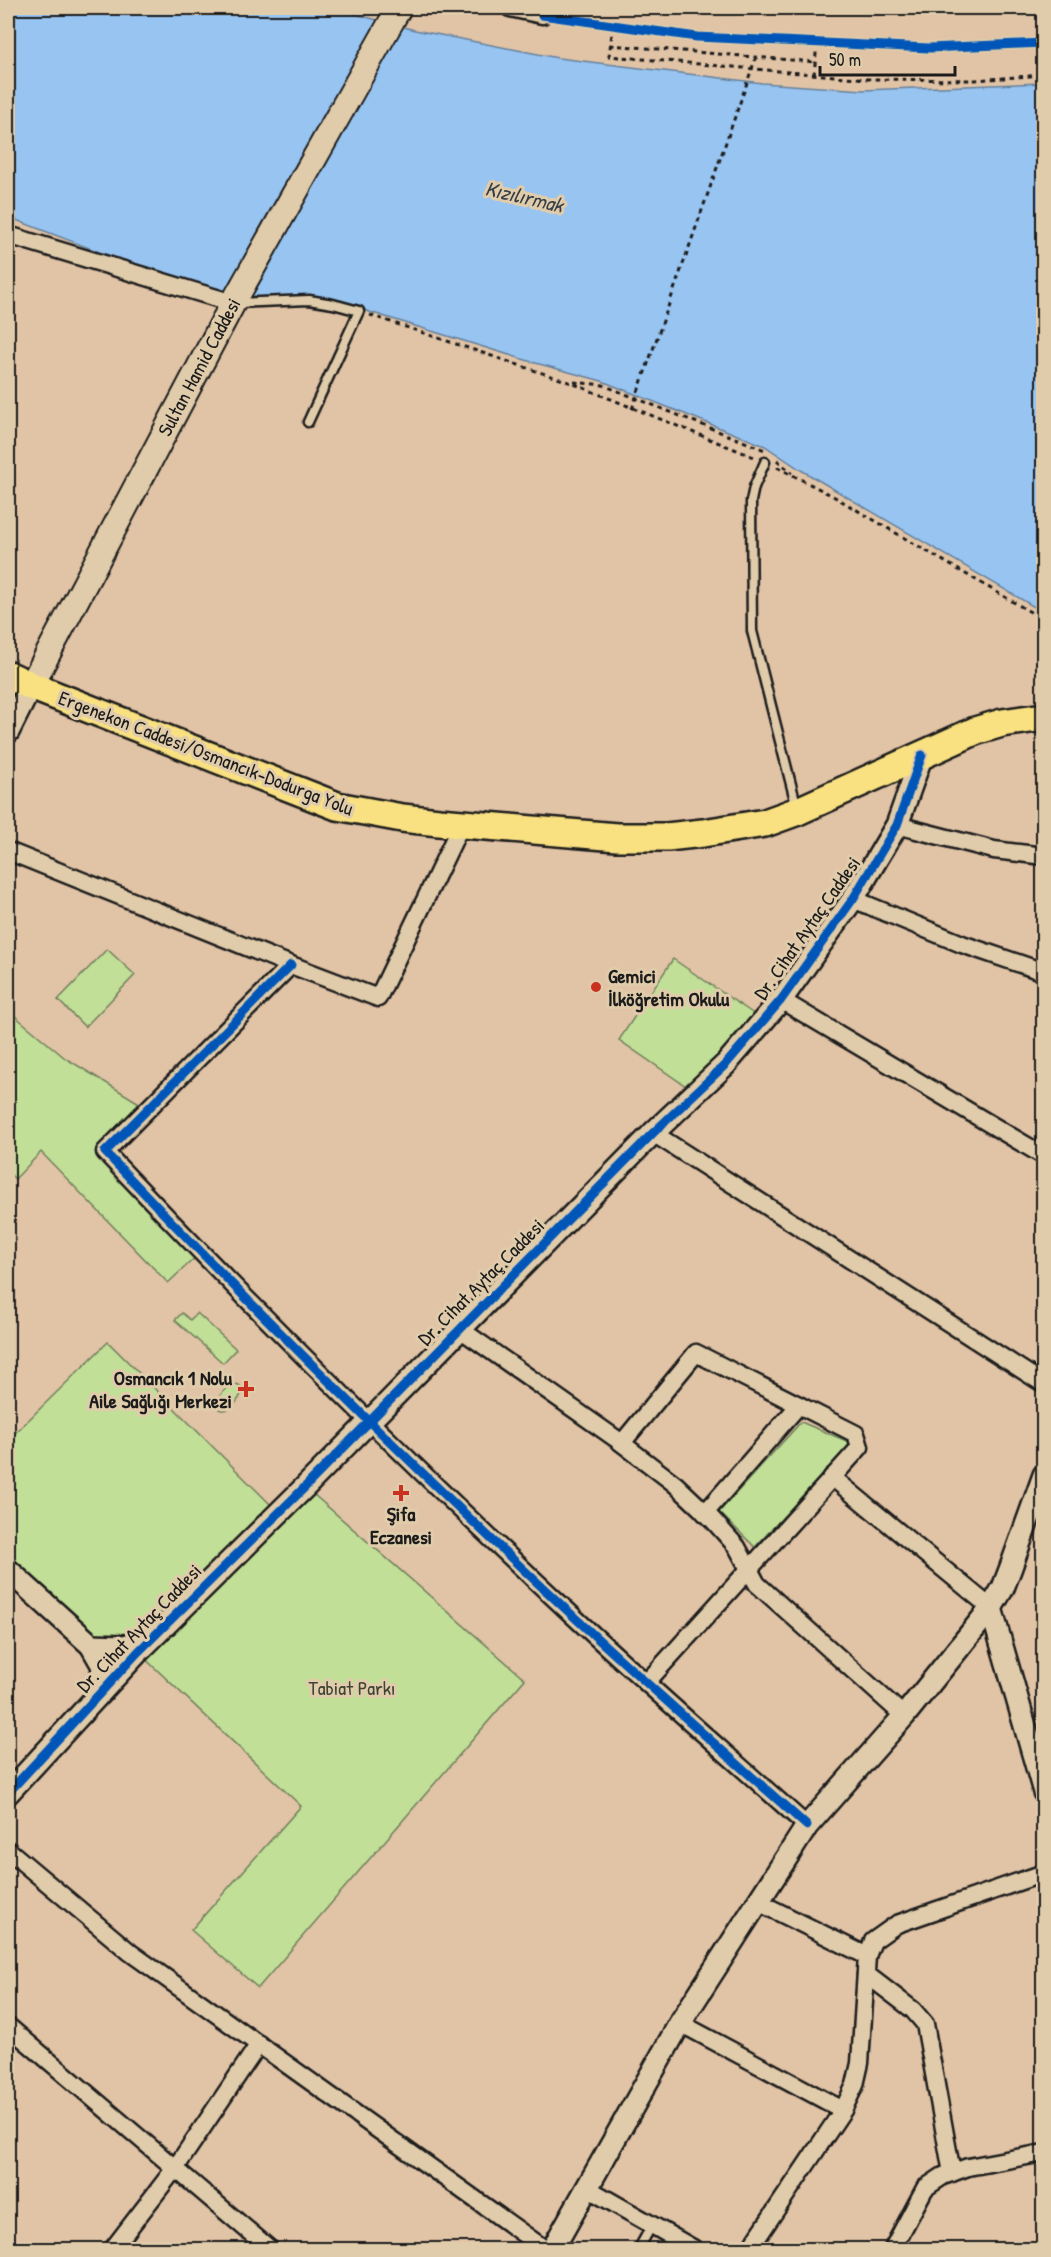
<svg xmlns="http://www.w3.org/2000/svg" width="1051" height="2257" viewBox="0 0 1051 2257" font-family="'Patrick Hand',sans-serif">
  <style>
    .green { fill: #c1df97; stroke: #6e7e5a; stroke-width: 1.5 }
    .water { fill: #97c4f1; stroke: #66819c; stroke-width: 1.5 }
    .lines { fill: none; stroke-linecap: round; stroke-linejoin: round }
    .service-casing { stroke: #1c1c1c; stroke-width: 13 }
    .minor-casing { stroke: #1c1c1c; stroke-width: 21 }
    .tertiary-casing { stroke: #1c1c1c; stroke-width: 26 }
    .secondary-casing { stroke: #1c1c1c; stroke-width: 28 }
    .primary-casing { stroke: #1c1c1c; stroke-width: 32 }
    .path { stroke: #1c1c1c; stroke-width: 3; stroke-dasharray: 4.5 4.5; stroke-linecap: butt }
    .service { stroke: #e0ccaa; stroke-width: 8 }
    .minor { stroke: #e0ccaa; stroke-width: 16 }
    .tertiary { stroke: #e0ccaa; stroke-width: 21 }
    .secondary { stroke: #e0ccaa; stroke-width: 24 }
    .primary { stroke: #f9e181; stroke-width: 27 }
    .path-bridge { stroke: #1c1c1c; stroke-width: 3; stroke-dasharray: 4.5 4.5; stroke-linecap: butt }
    .cycleway-casing { stroke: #e0ccaa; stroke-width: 13 }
    .cycleway { stroke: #0057b8; stroke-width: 9 }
    .poi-dot { fill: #c8321e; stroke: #e0ccaa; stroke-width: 2 }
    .labels { text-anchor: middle; stroke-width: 6; stroke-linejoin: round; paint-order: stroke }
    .street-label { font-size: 20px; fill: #1c1c1c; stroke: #e0ccaa }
    .poi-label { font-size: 20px; font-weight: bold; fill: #1c1c1c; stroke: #e0ccaa; text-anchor: start }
    .park-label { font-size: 20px; fill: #3d4335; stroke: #e0ccaa }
    .water-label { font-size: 21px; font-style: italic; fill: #353e47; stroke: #e0ccaa }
  </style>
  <rect width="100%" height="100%" fill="#e1c3a6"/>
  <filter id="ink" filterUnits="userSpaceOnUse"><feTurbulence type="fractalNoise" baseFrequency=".0167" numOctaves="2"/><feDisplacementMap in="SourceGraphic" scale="12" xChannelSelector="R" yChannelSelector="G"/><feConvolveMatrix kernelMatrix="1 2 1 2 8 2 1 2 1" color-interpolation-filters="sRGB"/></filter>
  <g filter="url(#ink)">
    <g class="green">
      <path d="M107,949L135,975L85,1027L58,1000Z"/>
      <path d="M673,959L764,1021L696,1093L619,1040Z"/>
      <path d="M9,1011L65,1058L149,1109L105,1153L200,1253L168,1283L41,1152L15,1179L8,1172V1014Z"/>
      <path d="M182,1313L190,1320L197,1313L236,1349L223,1363L175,1320Z"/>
      <path d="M108,1342L279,1513L305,1487L525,1679L258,1988L191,1930L301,1806L138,1652L91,1645L8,1566V1440Z"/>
      <path d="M234,1384L239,1385L242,1389C242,1400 225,1418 216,1406C216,1398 226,1387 234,1384Z"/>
      <path d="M801,1422L849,1442L848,1447L755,1547L719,1512Z"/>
    </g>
    <path class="water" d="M8,8H332L415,30L558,58L762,83L863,90L1043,83V612L801,470L765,446L602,381L532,362L360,309L333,304L233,303L8,217Z"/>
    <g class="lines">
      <g class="service-casing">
        <g id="service">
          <path d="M237,303L309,300L333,304L359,311L308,422"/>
          <path d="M765,462L754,487L751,501L752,631L797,808"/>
          <path d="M638,2250L652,2225"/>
        </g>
      </g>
      <g class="minor-casing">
        <g id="minor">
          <path d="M510,8L542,15L546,8"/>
          <path d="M8,235L233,303"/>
          <path d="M897,825L994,850L1044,856"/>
          <path d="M8,851L291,965L378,998L461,825"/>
          <path d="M853,899L962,944L1044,972"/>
          <path d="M291,965L105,1152C255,1311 411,1465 571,1614C648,1686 728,1755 807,1826"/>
          <path d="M781,1000L1044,1156"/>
          <path d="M653,1133L1044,1384"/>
          <path d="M460,1329L615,1438L675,1484L712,1519L737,1547L757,1584L904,1716"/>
          <path d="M622,1443L696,1353L856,1434L860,1447L647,1682"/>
          <path d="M832,1477L991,1608"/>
          <path d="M705,1513L799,1405"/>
          <path d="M8,1850L131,1953L546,2250"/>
          <path d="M758,1902L867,1956"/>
          <path d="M866,1974L913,2010L925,2024L952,2173"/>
          <path d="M680,2023L843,2110"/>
          <path d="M8,2026L271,2250"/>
          <path d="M587,2188L696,2250"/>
          <path d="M112,2250L176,2167L259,2044"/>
          <path d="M749,2250L843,2110L855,2085L860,2063L867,1956L873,1941L897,1924L1044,1873"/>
          <path d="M892,2250L925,2188L943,2176L968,2167L1044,2153"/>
        </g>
      </g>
      <g class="tertiary-casing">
        <g id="tertiary">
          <path d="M8,732L31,686"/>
          <path d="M8,1570L91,1645L103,1666L100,1693"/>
          <path d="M991,1608L1044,1792"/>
          <path d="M91,1645L125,1646L149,1638"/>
          <path d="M8,1793L138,1652L305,1487L653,1133L726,1064L781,1000L853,899L897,825L922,755"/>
          <path d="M552,2250L680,2023L807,1826L904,1716L991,1608L1003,1588L1011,1567L1044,1475"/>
        </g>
      </g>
      <g class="secondary-casing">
        <path id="secondary" d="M31,686L233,303L399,8"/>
      </g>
      <g class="primary-casing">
        <path id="primary" d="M8,675L31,686L337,806L402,818L439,822L617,837H667L703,833L765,823L798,811L975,731L1002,723L1044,717"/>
      </g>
      <g class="path">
        <path d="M613,26L609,56L868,79L975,80L1044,75"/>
        <path d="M610,45L815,62"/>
        <path d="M814,75L817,43"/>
        <path d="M370,315L569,382L754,457"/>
        <path d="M574,382L603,385L765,450"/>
        <path d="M777,460L792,473"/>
        <path d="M777,467L833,496L1044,620"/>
      </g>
      <use href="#service" class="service"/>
      <use href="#minor" class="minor"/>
      <use href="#tertiary" class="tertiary"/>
      <use href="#secondary" class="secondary"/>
      <use href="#primary" class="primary"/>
      <path class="path-bridge" d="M632,409L756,57"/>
      <g class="cycleway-casing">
        <g id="cycleway">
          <path d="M542,15L697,37L929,48L1044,43"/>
          <path d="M291,965L105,1152C255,1311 411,1465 571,1614C648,1686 728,1755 807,1826"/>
          <path d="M8,1793L138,1652L305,1487L653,1133L726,1064L781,1000L853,899L897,825L922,755"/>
        </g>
      </g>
      <use href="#cycleway" class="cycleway"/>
    </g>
  </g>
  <g class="poi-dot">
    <circle cx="596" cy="987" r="6"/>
    <path d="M243 1380h6v6h6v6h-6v6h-6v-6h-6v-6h6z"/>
    <path d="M398 1484h6v6h6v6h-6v6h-6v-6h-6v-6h6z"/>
  </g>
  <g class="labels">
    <g class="street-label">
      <text transform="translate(199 367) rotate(-62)" y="7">Sultan Hamid Caddesi</text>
      <text transform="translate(206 753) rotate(21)" y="7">Ergenekon Caddesi/Osmancık-Dodurga Yolu</text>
      <text transform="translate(807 928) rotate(-55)" y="7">Dr. Cihat Aytaç Caddesi</text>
      <text transform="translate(481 1282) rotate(-45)" y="7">Dr. Cihat Aytaç Caddesi</text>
      <text transform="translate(139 1628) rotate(-46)" y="7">Dr. Cihat Aytaç Caddesi</text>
    </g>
    <g class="poi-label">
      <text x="608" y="983">Gemici<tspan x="608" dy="23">İlköğretim Okulu</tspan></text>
      <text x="232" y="1385" text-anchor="end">Osmancık 1 Nolu<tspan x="232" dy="23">Aile Sağlığı Merkezi</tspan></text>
      <text x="401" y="1521" text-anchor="middle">Şifa<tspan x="401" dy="23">Eczanesi</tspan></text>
    </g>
    <g class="park-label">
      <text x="352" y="1695">Tabiat Parkı</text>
    </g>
    <g class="water-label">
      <text transform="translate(524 197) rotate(13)" y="7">Kızılırmak</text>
    </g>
  </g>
  <rect width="1051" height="2257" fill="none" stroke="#e0ccaa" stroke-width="30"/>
  <rect x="15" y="15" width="1021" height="2227" fill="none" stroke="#1c1c1c" stroke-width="2" filter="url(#ink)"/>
  <path d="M820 66v9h135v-9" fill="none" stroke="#1c1c1c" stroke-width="3"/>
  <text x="829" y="66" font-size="18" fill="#1c1c1c" stroke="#e0ccaa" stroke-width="4.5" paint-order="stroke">50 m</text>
</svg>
